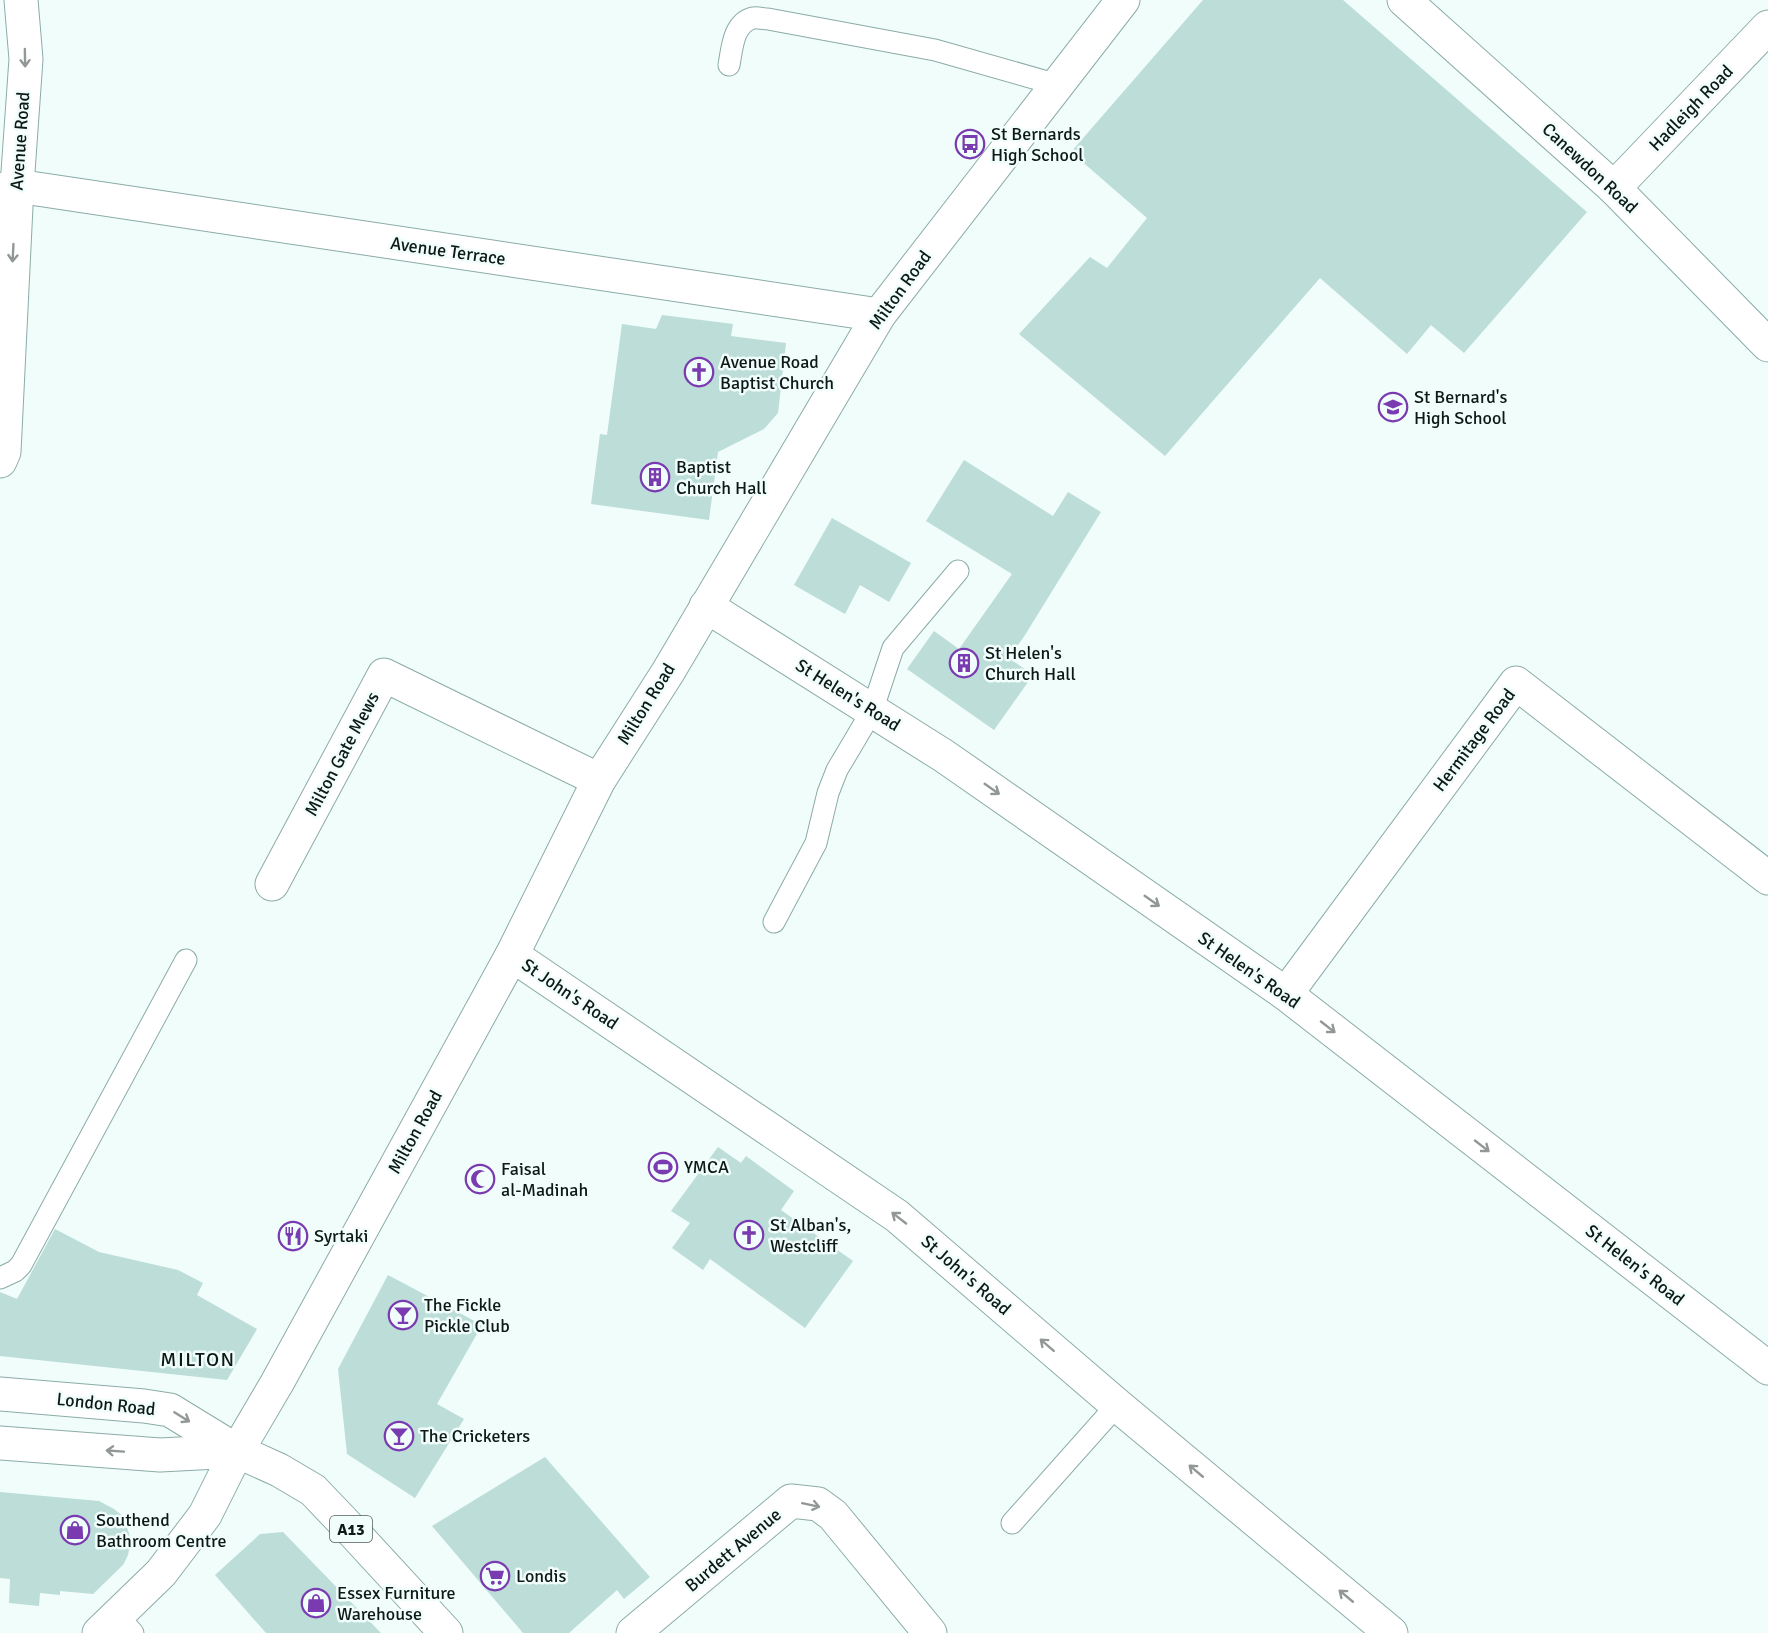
<svg xmlns="http://www.w3.org/2000/svg" width="1768" height="1633" viewBox="0 0 1768 1633" font-family="Signika,sans-serif">
  <style>
    .building { fill: #bcddd8 }
    .lines { fill: none; stroke-linecap: round; stroke-linejoin: round }
    .service-casing { stroke: #8baca7; stroke-width: 23 }
    .minor-casing { stroke: #8baca7; stroke-width: 35 }
    .primary-casing { stroke: #8baca7; stroke-width: 35 }
    .service { stroke: #fff; stroke-width: 21 }
    .minor { stroke: #fff; stroke-width: 33 }
    .primary { stroke: #fff; stroke-width: 33 }
    .oneway { stroke: #929897 }
    .labels { text-anchor: middle; stroke-width: 5; stroke-linejoin: round; paint-order: stroke }
    .shield { fill: #f0fdfb; stroke: #505d5b; stroke-width: 1.5 }
    .shield-label { font-size: 16px; font-weight: bold; fill: #0c1917 }
    .street-label { font-size: 18px; fill: #0c1917; stroke: #f0fdfb }
    .poi-label { font-size: 18px; fill: #0c1917; stroke: #f0fdfb; text-anchor: start }
    .neighbourhood-label { font-size: 20px; letter-spacing: 1.5px; fill: #0c1917; stroke: #f0fdfb }
  </style>
  <rect width="100%" height="100%" fill="#f0fdfb"/>
  <g class="building">
    <path d="M1203,0H1343L1587,212L1464,353L1431,325L1407,354L1320,278L1165,456L1019,334L1090,257L1107,268L1147,218L1071,152Z"/>
    <path d="M662,315L733,324L731,336L786,343L778,413L764,429L718,452L709,520L591,504L600,434L607,435L622,324L656,329Z"/>
    <path d="M964,460L1053,516L1068,492L1101,512L1025,635L1009,658L1033,675L994,730L907,669L934,631L959,649L1012,574L926,521Z"/>
    <path d="M832,518L911,563L889,602L860,585L845,614L794,585Z"/>
    <path d="M718,1147L741,1163L746,1156L794,1191L781,1210L853,1261L805,1328L710,1259L703,1270L672,1248L690,1223L671,1211Z"/>
    <path d="M55,1229L99,1252L178,1270L203,1283L197,1295L257,1329L227,1380L0,1356V1292L17,1299Z"/>
    <path d="M388,1275L482,1325L437,1404L464,1419L415,1498L347,1454L338,1369Z"/>
    <path d="M545,1457L650,1577L624,1599L617,1590L569,1633H523L432,1526Z"/>
    <path d="M0,1492L99,1501L114,1509L124,1517L131,1540L128,1555L123,1565L93,1594L60,1591V1595L40,1593L39,1606L9,1603L10,1579L0,1578Z"/>
    <path d="M283,1532L381,1633H266L215,1575L260,1534Z"/>
  </g>
  <g class="lines">
    <g class="service-casing">
      <g id="service">
        <path d="M729,65C732,49 733,23 753,18C757,17 763,19 768,19L935,50L1058,85"/>
        <path d="M774,922L816,843L828,793L837,770L872,711L893,648L958,571"/>
        <path d="M0,1278L15,1271L21,1265L186,960"/>
        <path d="M1012,1523L1117,1405"/>
        <path d="M118,1616L133,1633"/>
      </g>
    </g>
    <g class="minor-casing">
      <g id="minor">
        <path d="M1404,0L1614,188L1768,345"/>
        <path d="M1614,188L1768,27"/>
        <path d="M0,190L17,186L879,315"/>
        <path d="M0,461L4,452L17,186L26,59L21,0"/>
        <path d="M706,606L944,756L1286,994L1768,1368"/>
        <path d="M272,884L384,675L599,780"/>
        <path d="M512,955L897,1216L1117,1405L1391,1633"/>
        <path d="M1286,994L1516,683L1768,878"/>
        <path d="M99,1633L161,1573L205,1515L237,1451L277,1383L512,955L599,780L668,672L879,315L1123,0"/>
        <path d="M633,1633L791,1501L818,1504L833,1515L930,1633"/>
      </g>
    </g>
    <g class="primary-casing">
      <g id="primary">
        <path d="M0,1394L144,1406L170,1410L237,1451L279,1470L313,1490L354,1533L446,1633"/>
        <path d="M0,1443L160,1455L237,1451"/>
      </g>
    </g>
    <use href="#service" class="service"/>
    <use href="#minor" class="minor"/>
    <use href="#primary" class="primary"/>
  </g>
  <defs><path id="oneway-shaft" d="M-6 0H5M1.5-3L5.5 0L1.5 3" fill="none" stroke-width="1.6" stroke-linecap="round" stroke-linejoin="round" transform="scale(1.5)"/></defs>
  <g class="oneway">
    <use href="#oneway-shaft" transform="translate(25 58) rotate(89)"/>
    <use href="#oneway-shaft" transform="translate(13 253) rotate(93)"/>
    <use href="#oneway-shaft" transform="translate(992 789) rotate(35)"/>
    <use href="#oneway-shaft" transform="translate(1152 901) rotate(35)"/>
    <use href="#oneway-shaft" transform="translate(1328 1027) rotate(38)"/>
    <use href="#oneway-shaft" transform="translate(1482 1146) rotate(38)"/>
    <use href="#oneway-shaft" transform="translate(899 1218) rotate(-142)"/>
    <use href="#oneway-shaft" transform="translate(1047 1345) rotate(-139)"/>
    <use href="#oneway-shaft" transform="translate(182 1417) rotate(32)"/>
    <use href="#oneway-shaft" transform="translate(115 1451) rotate(-176)"/>
    <use href="#oneway-shaft" transform="translate(1196 1471) rotate(-140)"/>
    <use href="#oneway-shaft" transform="translate(811 1505) rotate(12)"/>
    <use href="#oneway-shaft" transform="translate(1346 1596) rotate(-140)"/>
  </g>
  <defs>
    <g id="bus-ring" transform="scale(1.5)"><circle r="9.5" fill="#f0fdfb" stroke="#7a3bb0" stroke-width="1.5"/><path d="M-5-6H5V4H4V6H2V4H-2V6H-4V4H-5ZM-3.5-4V0h7V-4ZM-3.5 1.2v1.5H-2V1.2ZM2 1.2v1.5H3.5V1.2Z" fill="#7a3bb0"/></g>
    <g id="church-ring" transform="scale(1.5)"><circle r="9.5" fill="#f0fdfb" stroke="#7a3bb0" stroke-width="1.5"/><path d="M-1.2-6h2.4v3.5h3.3v2.4h-3.3V6h-2.4V-.1h-3.3v-2.4h3.3Z" fill="#7a3bb0"/></g>
    <g id="school-ring" transform="scale(1.5)"><circle r="9.5" fill="#f0fdfb" stroke="#7a3bb0" stroke-width="1.5"/><path d="M0-5L7-2L0 1L-7-2ZM-4 1L0 2.5L4 1V4Q0 6-4 4Z" fill="#7a3bb0"/></g>
    <g id="building-ring" transform="scale(1.5)"><circle r="9.5" fill="#f0fdfb" stroke="#7a3bb0" stroke-width="1.5"/><path d="M-4-6H4V6H1V3H-1V6H-4ZM-2.5-4.3h1.7v1.8h-1.7ZM.8-4.3h1.7v1.8H.8ZM-2.5-1h1.7V.8h-1.7ZM.8-1h1.7V.8H.8Z" fill="#7a3bb0"/></g>
    <g id="stadium-ring" transform="scale(1.5)"><circle r="9.5" fill="#f0fdfb" stroke="#7a3bb0" stroke-width="1.5"/><path d="M0-5a6.5 5 0 1 0 0 10a6.5 5 0 1 0 0-10ZM-3.5-1.8h7v3.6h-7Z" fill="#7a3bb0"/></g>
    <g id="mosque-ring" transform="scale(1.5)"><circle r="9.5" fill="#f0fdfb" stroke="#7a3bb0" stroke-width="1.5"/><path d="M3.5-4.9A6 6 0 1 0 3.5 4.9A5 5 0 1 1 3.5-4.9Z" fill="#7a3bb0"/></g>
    <g id="restaurant-ring" transform="scale(1.5)"><circle r="9.5" fill="#f0fdfb" stroke="#7a3bb0" stroke-width="1.5"/><path d="M-5-6h1v4h1v-4h1v4h1v-4h1v5L-1.5 .5V6h-2V.5L-5-1ZM5-6V6H3V1.5H1.5Q1.5-4 5-6Z" fill="#7a3bb0"/></g>
    <g id="bar-ring" transform="scale(1.5)"><circle r="9.5" fill="#f0fdfb" stroke="#7a3bb0" stroke-width="1.5"/><path d="M-6-5H6L.8 .8V4.5H3.5V6h-7V4.5H-.8V.8Z" fill="#7a3bb0"/></g>
    <g id="shop-ring" transform="scale(1.5)"><circle r="9.5" fill="#f0fdfb" stroke="#7a3bb0" stroke-width="1.5"/><path d="M-5-2.5h2.3a2.7 3.5 0 0 1 5.4 0H5L5.5 6h-11ZM-1.5-2.5h3a1.5 2.3 0 0 0-3 0Z" fill="#7a3bb0"/></g>
    <g id="supermarket-ring" transform="scale(1.5)"><circle r="9.5" fill="#f0fdfb" stroke="#7a3bb0" stroke-width="1.5"/><path d="M-6-5.5h2.5l.6 2H6L4.5 2H-2.5L-4.4-4H-6ZM-1.5 3.2a1.3 1.3 0 1 0 .1 0ZM3 3.2a1.3 1.3 0 1 0 .1 0Z" fill="#7a3bb0"/></g>
  </defs>
  <g fill-rule="evenodd">
    <use href="#bus-ring" x="970" y="144"/>
    <use href="#church-ring" x="699" y="372"/>
    <use href="#school-ring" x="1393" y="407"/>
    <use href="#building-ring" x="655" y="477"/>
    <use href="#building-ring" x="964" y="663"/>
    <use href="#stadium-ring" x="663" y="1167"/>
    <use href="#mosque-ring" x="480" y="1179"/>
    <use href="#church-ring" x="749" y="1235"/>
    <use href="#restaurant-ring" x="293" y="1236"/>
    <use href="#bar-ring" x="403" y="1315"/>
    <use href="#bar-ring" x="399" y="1436"/>
    <use href="#shop-ring" x="75" y="1530"/>
    <use href="#supermarket-ring" x="495" y="1576"/>
    <use href="#shop-ring" x="316" y="1603"/>
  </g>
  <g class="labels">
    <rect class="shield" x="330" y="1516" width="42" height="26" rx="4.5"/>
    <g class="shield-label">
      <text x="351" y="1535">A13</text>
    </g>
    <g class="street-label">
      <text transform="translate(1691 108) rotate(-46)" y="6">Hadleigh Road</text>
      <text transform="translate(20 141) rotate(-86)" y="6">Avenue Road</text>
      <text transform="translate(1590 168) rotate(43)" y="6">Canewdon Road</text>
      <text transform="translate(448 251) rotate(8)" y="6">Avenue Terrace</text>
      <text transform="translate(900 290) rotate(-54)" y="6">Milton Road</text>
      <text transform="translate(848 695) rotate(32)" y="6">St Helen's Road</text>
      <text transform="translate(646 704) rotate(-58)" y="6">Milton Road</text>
      <text transform="translate(1474 740) rotate(-53)" y="6">Hermitage Road</text>
      <text transform="translate(342 754) rotate(-62)" y="6">Milton Gate Mews</text>
      <text transform="translate(1249 970) rotate(35)" y="6">St Helen's Road</text>
      <text transform="translate(570 994) rotate(34)" y="6">St John's Road</text>
      <text transform="translate(415 1132) rotate(-61)" y="6">Milton Road</text>
      <text transform="translate(1635 1265) rotate(38)" y="6">St Helen's Road</text>
      <text transform="translate(966 1275) rotate(41)" y="6">St John's Road</text>
      <text transform="translate(106 1404) rotate(6)" y="6">London Road</text>
      <text transform="translate(733 1550) rotate(-40)" y="6">Burdett Avenue</text>
    </g>
    <g class="poi-label">
      <text x="991" y="140">St Bernards<tspan x="991" dy="21">High School</tspan></text>
      <text x="720" y="368">Avenue Road<tspan x="720" dy="21">Baptist Church</tspan></text>
      <text x="1414" y="403">St Bernard's<tspan x="1414" dy="21">High School</tspan></text>
      <text x="676" y="473">Baptist<tspan x="676" dy="21">Church Hall</tspan></text>
      <text x="985" y="659">St Helen's<tspan x="985" dy="21">Church Hall</tspan></text>
      <text x="684" y="1173">YMCA</text>
      <text x="501" y="1175">Faisal<tspan x="501" dy="21">al-Madinah</tspan></text>
      <text x="770" y="1231">St Alban's,<tspan x="770" dy="21">Westcliff</tspan></text>
      <text x="314" y="1242">Syrtaki</text>
      <text x="424" y="1311">The Fickle<tspan x="424" dy="21">Pickle Club</tspan></text>
      <text x="420" y="1442">The Cricketers</text>
      <text x="96" y="1526">Southend<tspan x="96" dy="21">Bathroom Centre</tspan></text>
      <text x="516" y="1582">Londis</text>
      <text x="337" y="1599">Essex Furniture<tspan x="337" dy="21">Warehouse</tspan></text>
    </g>
    <g class="neighbourhood-label">
      <text x="198" y="1366">MILTON</text>
    </g>
  </g>
</svg>
